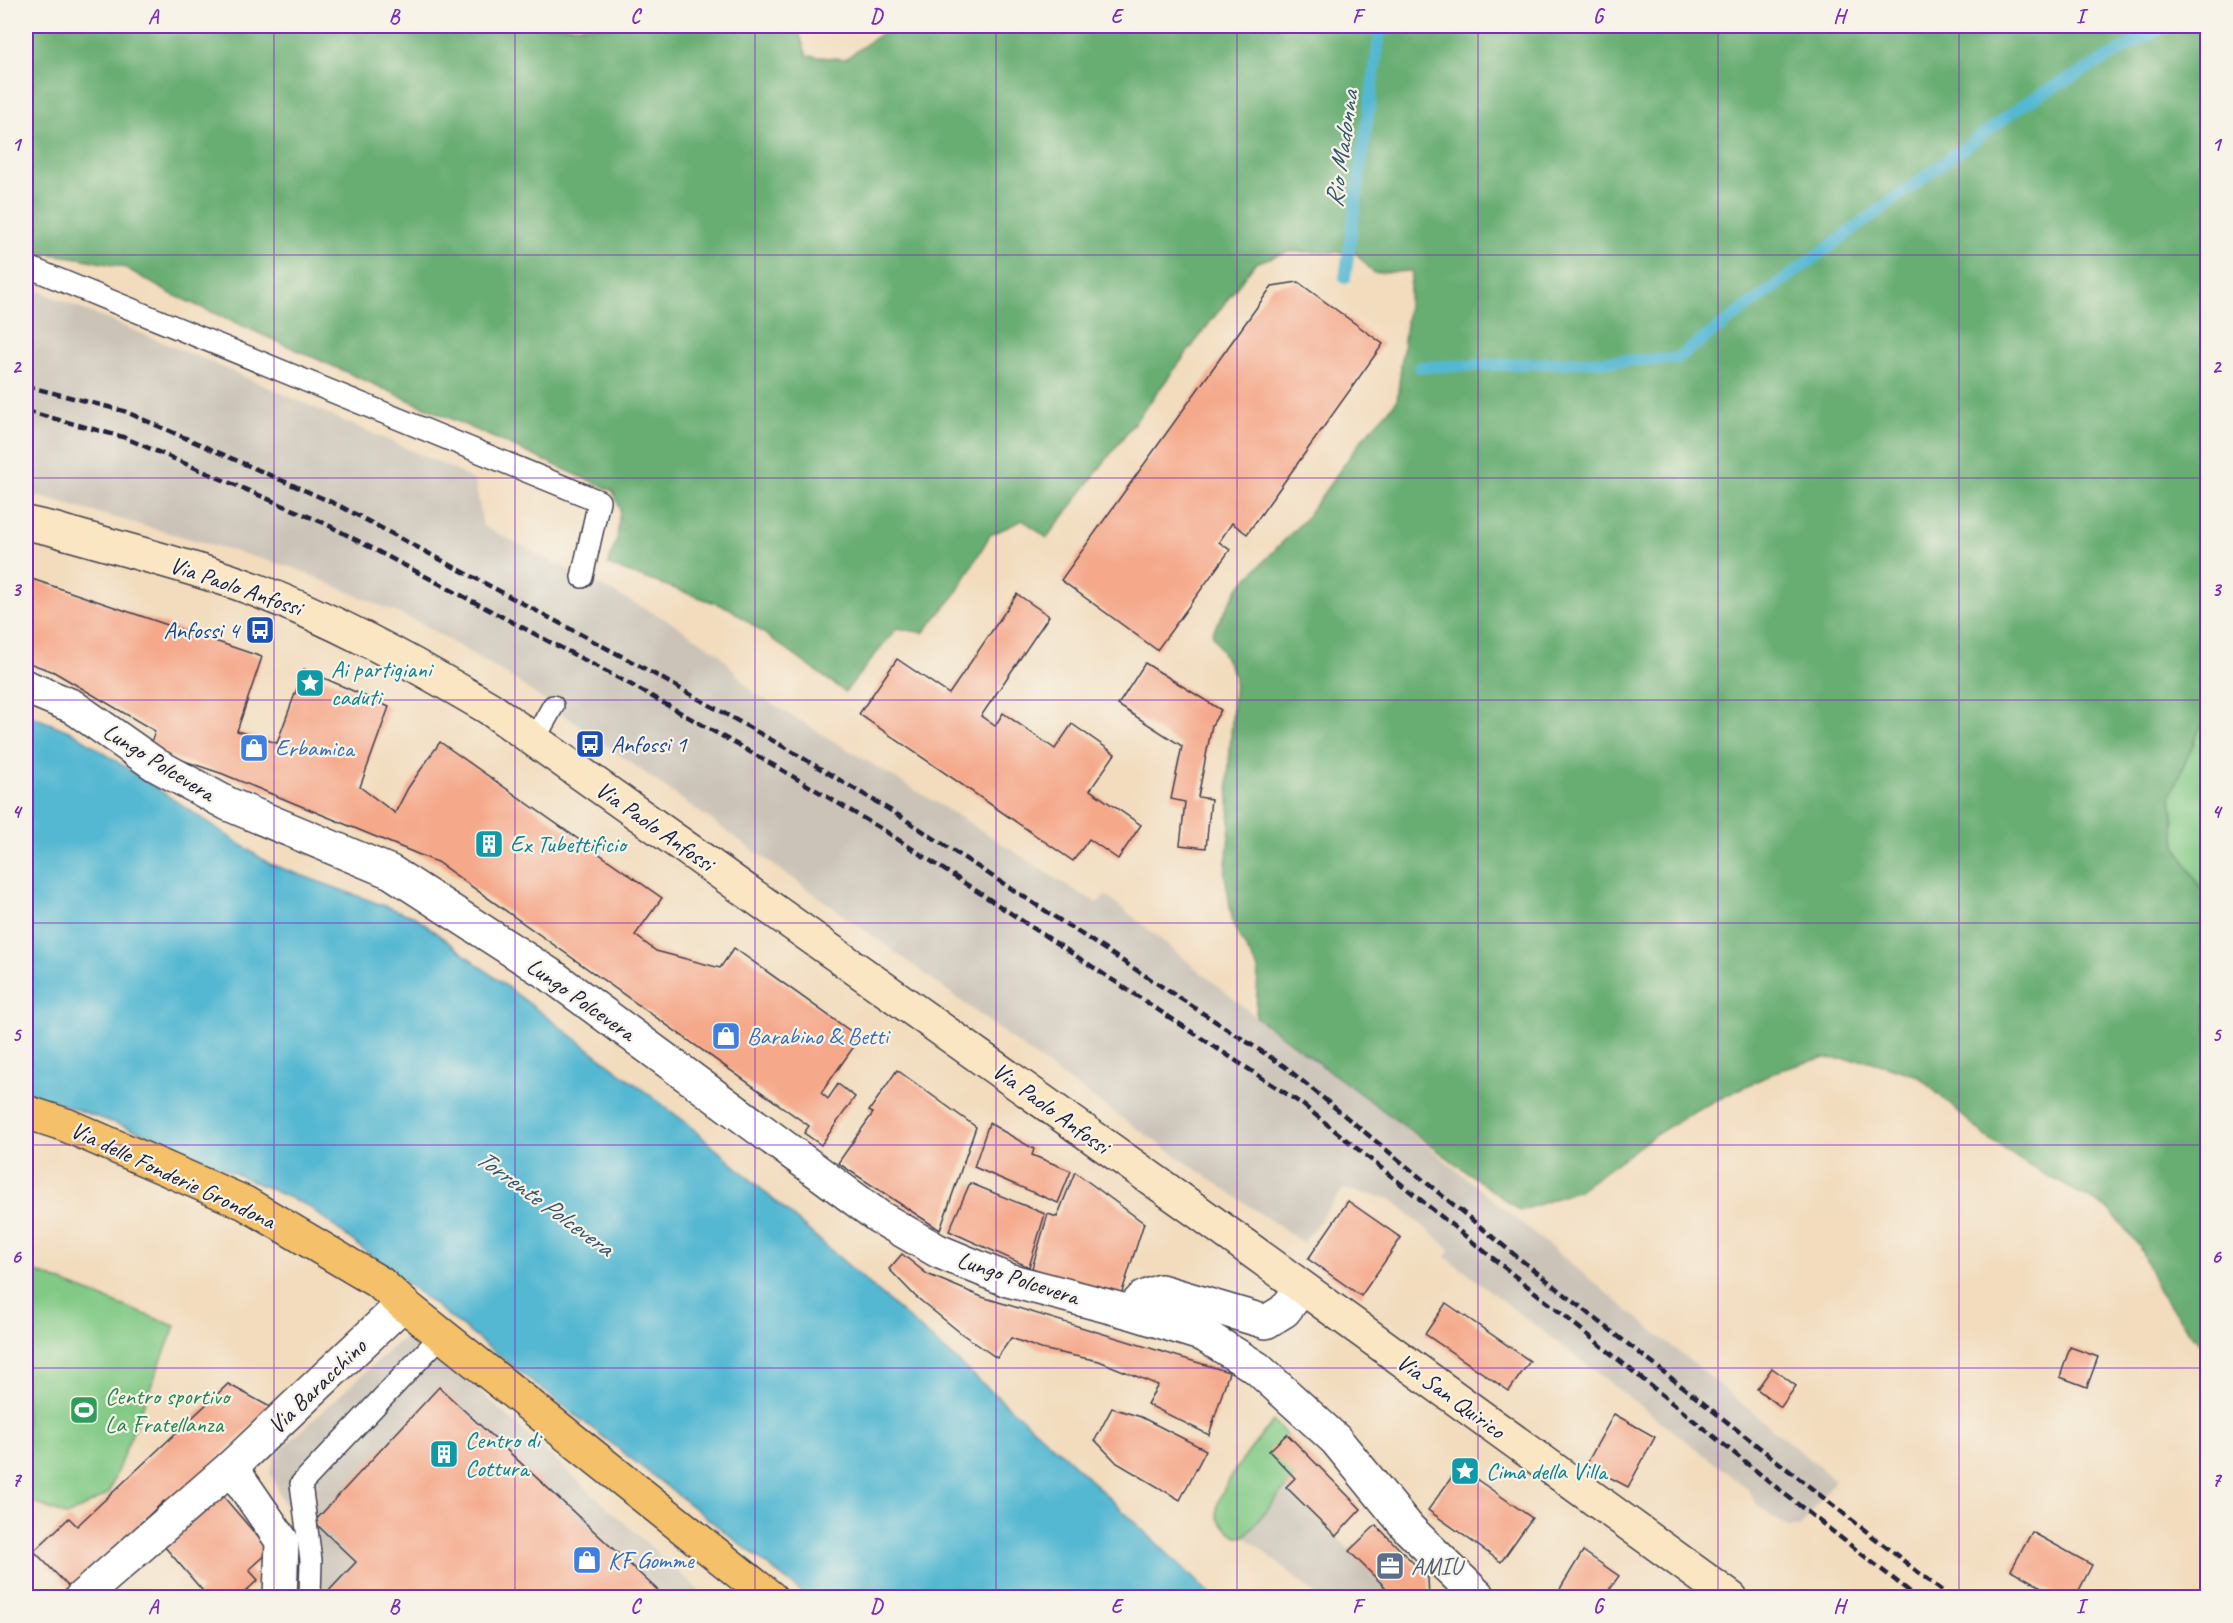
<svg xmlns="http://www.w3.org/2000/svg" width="2233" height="1623" viewBox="0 0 2233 1623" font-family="Caveat,sans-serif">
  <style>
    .industrial { fill: #cbc3b8 }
    .green { fill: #81c985; stroke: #527660; stroke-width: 1.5 }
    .forest { fill: #68ad72; stroke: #456856; stroke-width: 1.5 }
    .water { fill: #54b8d2; stroke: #3b6d86; stroke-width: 1.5 }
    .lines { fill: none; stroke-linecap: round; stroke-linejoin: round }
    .stream { stroke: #54b8d2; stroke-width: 12 }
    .building { fill: #f5a88a }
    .lane-casing { stroke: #413e4e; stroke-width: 24 }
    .street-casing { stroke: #413e4e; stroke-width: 36 }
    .secondary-casing { stroke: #413e4e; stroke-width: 36 }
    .primary-casing { stroke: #413e4e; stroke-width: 36 }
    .lane { stroke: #fff; stroke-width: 21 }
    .street { stroke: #fff; stroke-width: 33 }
    .secondary { stroke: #fbe6c3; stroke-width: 33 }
    .primary { stroke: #f4c16a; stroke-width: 33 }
    .rail { stroke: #22223b; stroke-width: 4.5; stroke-dasharray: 9 4.5; stroke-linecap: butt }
    .grid { fill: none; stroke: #7b2cbf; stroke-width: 1.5; stroke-opacity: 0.55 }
    .labels { text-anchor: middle; stroke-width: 4.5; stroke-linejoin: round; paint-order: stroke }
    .street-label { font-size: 24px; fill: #22223b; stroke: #f7f3e8 }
    .transit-label { font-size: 24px; fill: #164399; stroke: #f7f3e8; text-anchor: end }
    .culture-label { font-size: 24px; fill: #0d838f; stroke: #f7f3e8; text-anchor: start }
    .shop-label { font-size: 24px; fill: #366cbe; stroke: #f7f3e8; text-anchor: start }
    .leisure-label { font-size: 24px; fill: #27864d; stroke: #f7f3e8; text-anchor: start }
    .service-label { font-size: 24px; fill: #4e5e75; stroke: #f7f3e8; text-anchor: start }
    .water-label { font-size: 26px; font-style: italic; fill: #345670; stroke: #f7f3e8 }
    .neatline { fill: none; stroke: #7b2cbf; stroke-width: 2 }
    .grid-label { font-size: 20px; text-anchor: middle; font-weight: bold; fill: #7b2cbf }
  </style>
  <rect width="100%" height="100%" fill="#f7f3e8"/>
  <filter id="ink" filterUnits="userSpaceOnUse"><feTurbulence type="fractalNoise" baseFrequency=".0167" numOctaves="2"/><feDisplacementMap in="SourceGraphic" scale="12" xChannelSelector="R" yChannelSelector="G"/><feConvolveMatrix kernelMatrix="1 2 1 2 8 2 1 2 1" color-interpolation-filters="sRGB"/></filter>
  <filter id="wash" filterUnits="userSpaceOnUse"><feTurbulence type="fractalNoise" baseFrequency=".008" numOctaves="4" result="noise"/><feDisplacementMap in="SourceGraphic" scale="24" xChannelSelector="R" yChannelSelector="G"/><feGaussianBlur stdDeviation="1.35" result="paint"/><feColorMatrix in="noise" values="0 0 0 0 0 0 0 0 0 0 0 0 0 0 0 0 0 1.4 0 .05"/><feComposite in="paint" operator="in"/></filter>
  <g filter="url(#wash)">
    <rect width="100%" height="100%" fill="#f2dcbd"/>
    <g class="industrial">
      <path d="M26,286L215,364L451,468L475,481L483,526L673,623L720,654L752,692L965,820L1066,885L1097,903L1106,895L1256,1017L1397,1121L1835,1480L1800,1528H1790L1773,1517L1757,1504L1747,1488L1446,1257L1450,1249L1391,1199L1343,1189L1303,1243L1064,1078L894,951L511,677L420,623L294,568L26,493Z"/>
      <path d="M406,1335L453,1367L706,1597H301V1541L270,1472L277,1453Z"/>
      <path d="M1286,1487L1336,1536L1396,1597H1318L1245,1536Z"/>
    </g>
    <g class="green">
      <path d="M2207,710V895L2201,889L2176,845L2171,795Z"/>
      <path d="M26,1268L175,1326L108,1494L67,1516L26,1499Z"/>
      <path d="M1273,1421L1312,1461L1286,1487L1245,1536L1238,1537C1231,1532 1221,1526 1218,1518C1209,1495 1259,1439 1273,1421Z"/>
    </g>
    <path class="forest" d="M26,26H797L807,56L845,59L888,29L899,26H2207L2208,710L2171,795L2176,845L2201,889L2207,895V1349L2189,1332L2159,1291L2139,1246L2110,1210L2026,1164L1985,1136L1918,1076L1870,1061L1822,1058L1780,1070L1696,1110L1655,1135L1579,1190L1520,1211L1256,1017L1258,969L1233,925L1225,875L1230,826L1228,778L1235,677L1212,633L1238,588L1305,519L1363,438L1397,401L1412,271L1374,273L1355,252H1287L1255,263L1047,538L1023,520L990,535L955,595L923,633L897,628L845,692L729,608L608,565L617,538L620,509L613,491L169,293L126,268L79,258L26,251Z"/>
    <path class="water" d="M26,714L74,733L270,864L415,917L684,1121L1066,1457L1213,1597H808L308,1206L146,1134L26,1092Z"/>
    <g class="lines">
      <g class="stream">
        <path d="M1345,278L1381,26"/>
        <path d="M1420,367L1676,359L2027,102L2165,26"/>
      </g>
    </g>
    <g id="blocks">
      <g class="building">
        <path d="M1298,282L1383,344L1247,534L1232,523L1219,542L1230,550L1157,650L1061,580L1272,286Z"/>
        <path d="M26,577L262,657L237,731L277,743L304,669L389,707L360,787L395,813L408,788L440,742L662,898L635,935L656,951L720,968L734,948L860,1038L821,1093L828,1099L838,1084L855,1097L821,1145L804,1133L809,1126L437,862L223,774L149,749L155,731L54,672L26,662Z"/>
        <path d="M1017,594L1049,616L981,716L995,726L1003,713L1055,749L1072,724L1115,754L1090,790L1141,825L1118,859L1089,839L1073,861L859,714L897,659L949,694Z"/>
        <path d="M1145,663L1221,710L1212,725L1198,797L1211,799L1206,848L1180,845L1185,802L1171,799L1182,746L1118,705Z"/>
        <path d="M897,1070L976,1127L940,1230L838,1163L873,1113L869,1111Z"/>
        <path d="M989,1123L1034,1149L1032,1155L1071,1171L1058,1203L974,1167Z"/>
        <path d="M1075,1172L1144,1223L1119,1301L1032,1268L1048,1214L1057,1217Z"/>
        <path d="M970,1183L1045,1214L1029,1267L949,1231Z"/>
        <path d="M1348,1201L1401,1238L1361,1296L1308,1259Z"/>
        <path d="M902,1254L927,1274L982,1297L1229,1372L1209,1435L1147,1404L1158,1385L1099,1361L1041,1349L1011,1338L997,1358L962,1334L915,1296L889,1269Z"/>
        <path d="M26,1273L32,1276L26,1291Z"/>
        <path d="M1446,1303L1530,1361L1509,1391L1425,1334Z"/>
        <path d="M2070,1347L2098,1357L2087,1387L2060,1377Z"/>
        <path d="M1772,1368L1796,1386L1781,1407L1757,1389Z"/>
        <path d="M228,1384L270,1407L169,1506L164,1501L71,1589L34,1551L69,1518L77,1526Z"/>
        <path d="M439,1387L666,1598H322L356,1562L314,1522Z"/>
        <path d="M1112,1408L1141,1417L1206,1450L1180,1500L1117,1463L1095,1440Z"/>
        <path d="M1614,1414L1655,1437L1628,1487L1586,1465Z"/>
        <path d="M1287,1434L1361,1509L1336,1536L1286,1487L1295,1478L1269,1451Z"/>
        <path d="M1459,1467L1532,1518L1501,1562L1428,1510Z"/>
        <path d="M222,1495L270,1551L249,1570L258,1580L238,1598H194L202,1590L164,1546Z"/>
        <path d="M1376,1525L1428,1578L1429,1598H1396L1349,1551Z"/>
        <path d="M2032,1532L2092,1565L2075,1598H2061L2011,1570Z"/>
        <path d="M1583,1551L1619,1576L1603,1598H1558L1561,1587Z"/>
      </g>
    </g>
  </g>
  <g filter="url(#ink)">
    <use href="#blocks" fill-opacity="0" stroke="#413e4e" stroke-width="1.5"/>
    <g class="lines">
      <g class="lane-casing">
        <g id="lane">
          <path d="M26,266L599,501L582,577"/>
          <path d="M534,740L553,706"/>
          <path d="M310,1598L311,1560L301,1484L442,1335"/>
        </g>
      </g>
      <g class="street-casing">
        <g id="street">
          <path d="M26,687L72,706L156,765L228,804L391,872L552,976L879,1217L938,1251L1008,1280L1130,1312L1204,1335L1257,1368L1336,1440L1409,1529L1480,1598"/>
          <path d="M1130,1312L1143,1298L1161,1291L1266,1322L1284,1311L1302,1288"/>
          <path d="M231,1467L282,1541L280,1598"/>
          <path d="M81,1598L231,1467L403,1304"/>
        </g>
      </g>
      <g class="secondary-casing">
        <path id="secondary" d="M26,523L53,529C114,547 177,562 237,583C326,615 408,660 489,708L1201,1214L1731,1598"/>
      </g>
      <g class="primary-casing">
        <path id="primary" d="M26,1112L66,1125L245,1203L380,1283L403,1304L771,1598"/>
      </g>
      <use href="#lane" class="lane"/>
      <use href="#street" class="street"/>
      <use href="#secondary" class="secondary"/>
      <use href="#primary" class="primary"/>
      <g class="rail">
        <path d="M26,386L124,411L338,505L638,665L786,748L895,813L1284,1066L1516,1256L1951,1598"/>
        <path d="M26,411L123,437L324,523L628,683L782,770L885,831L1302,1104L1786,1495L1918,1598"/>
      </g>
    </g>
  </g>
  <path class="grid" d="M274,26V1598M515,26V1598M755,26V1598M996,26V1598M1237,26V1598M1478,26V1598M1718,26V1598M1959,26V1598M26,255H2208M26,478H2208M26,700H2208M26,923H2208M26,1145H2208M26,1368H2208"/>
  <defs>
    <g id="bus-square" transform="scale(1.5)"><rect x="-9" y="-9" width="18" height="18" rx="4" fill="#1a4fb4" stroke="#f7f3e8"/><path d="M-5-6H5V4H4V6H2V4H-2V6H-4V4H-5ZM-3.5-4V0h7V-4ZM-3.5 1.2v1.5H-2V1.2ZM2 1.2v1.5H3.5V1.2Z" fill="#fff"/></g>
    <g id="sight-square" transform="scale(1.5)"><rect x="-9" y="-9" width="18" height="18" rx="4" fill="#0f9aa8" stroke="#f7f3e8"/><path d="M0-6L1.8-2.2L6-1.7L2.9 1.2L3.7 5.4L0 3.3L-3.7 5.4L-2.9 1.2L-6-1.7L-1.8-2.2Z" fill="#fff"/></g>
    <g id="shop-square" transform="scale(1.5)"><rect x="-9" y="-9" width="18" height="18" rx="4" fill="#3f7fe0" stroke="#f7f3e8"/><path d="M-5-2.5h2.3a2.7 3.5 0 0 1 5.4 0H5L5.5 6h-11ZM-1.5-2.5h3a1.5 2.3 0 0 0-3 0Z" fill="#fff"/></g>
    <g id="building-square" transform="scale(1.5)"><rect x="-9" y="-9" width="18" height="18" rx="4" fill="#0f9aa8" stroke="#f7f3e8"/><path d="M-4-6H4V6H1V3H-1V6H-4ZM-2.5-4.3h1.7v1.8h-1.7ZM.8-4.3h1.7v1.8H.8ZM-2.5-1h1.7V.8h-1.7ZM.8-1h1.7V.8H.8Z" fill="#fff"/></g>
    <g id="stadium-square" transform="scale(1.5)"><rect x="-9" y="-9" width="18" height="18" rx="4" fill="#2e9e5b" stroke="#f7f3e8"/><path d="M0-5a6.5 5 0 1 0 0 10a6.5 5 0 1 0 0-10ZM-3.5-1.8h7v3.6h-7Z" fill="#fff"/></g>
    <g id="office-square" transform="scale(1.5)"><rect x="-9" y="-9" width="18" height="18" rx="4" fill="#5c6f8a" stroke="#f7f3e8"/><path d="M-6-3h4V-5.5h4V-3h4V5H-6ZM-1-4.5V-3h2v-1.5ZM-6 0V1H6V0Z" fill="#fff"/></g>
  </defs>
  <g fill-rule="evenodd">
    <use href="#bus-square" x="260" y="630"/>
    <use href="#sight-square" x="310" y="683"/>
    <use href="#bus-square" x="590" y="744"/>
    <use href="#shop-square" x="254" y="748"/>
    <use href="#building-square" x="489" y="844"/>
    <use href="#shop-square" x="726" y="1036"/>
    <use href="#stadium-square" x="84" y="1410"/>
    <use href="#building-square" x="444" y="1454"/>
    <use href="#sight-square" x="1465" y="1471"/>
    <use href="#shop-square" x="587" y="1560"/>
    <use href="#office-square" x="1390" y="1566"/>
  </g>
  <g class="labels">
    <g class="street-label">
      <text transform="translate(236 586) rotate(19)" y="8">Via Paolo Anfossi</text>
      <text transform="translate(159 762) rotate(32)" y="8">Lungo Polcevera</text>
      <text transform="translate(655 826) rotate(35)" y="8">Via Paolo Anfossi</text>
      <text transform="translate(581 999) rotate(35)" y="8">Lungo Polcevera</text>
      <text transform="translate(1051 1108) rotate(36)" y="8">Via Paolo Anfossi</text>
      <text transform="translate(173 1175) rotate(25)" y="8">Via delle Fonderie Grondona</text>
      <text transform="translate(1018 1278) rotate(18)" y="8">Lungo Polcevera</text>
      <text transform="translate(317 1386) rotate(-44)" y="8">Via Baracchino</text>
      <text transform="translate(1451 1396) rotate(36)" y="8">Via San Quirico</text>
    </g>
    <g class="transit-label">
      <text x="239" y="638">Anfossi 4</text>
      <text x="611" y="752" text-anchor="start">Anfossi 1</text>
    </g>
    <g class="culture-label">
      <text x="331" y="677">Ai partigiani<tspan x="331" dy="28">caduti</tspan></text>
      <text x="510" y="852">Ex Tubettificio</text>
      <text x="465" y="1448">Centro di<tspan x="465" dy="28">Cottura</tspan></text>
      <text x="1486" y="1479">Cima della Villa</text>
    </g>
    <g class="shop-label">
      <text x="275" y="756">Erbamica</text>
      <text x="747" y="1044">Barabino &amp; Betti</text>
      <text x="608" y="1568">KF Gomme</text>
    </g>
    <g class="leisure-label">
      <text x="105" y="1404">Centro sportivo<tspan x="105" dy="28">La Fratellanza</tspan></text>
    </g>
    <g class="service-label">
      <text x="1411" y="1574">AMIU</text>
    </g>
    <g class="water-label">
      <text transform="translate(1341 149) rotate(-82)" y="9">Rio Madonna</text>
      <text transform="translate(545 1202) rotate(36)" y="9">Torrente Polcevera</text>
    </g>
  </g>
  <rect width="2233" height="1623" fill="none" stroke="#f7f3e8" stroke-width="66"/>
  <rect x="33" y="33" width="2167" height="1557" class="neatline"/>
  <g class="grid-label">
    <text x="153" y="23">A</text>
    <text x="394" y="23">B</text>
    <text x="635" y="23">C</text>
    <text x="876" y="23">D</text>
    <text x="1116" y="23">E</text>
    <text x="1357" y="23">F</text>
    <text x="1598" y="23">G</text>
    <text x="1839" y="23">H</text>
    <text x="2080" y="23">I</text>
    <text x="16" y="151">1</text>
    <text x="2216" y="151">1</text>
    <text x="16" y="373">2</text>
    <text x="2216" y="373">2</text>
    <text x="16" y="596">3</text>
    <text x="2216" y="596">3</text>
    <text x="16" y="818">4</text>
    <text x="2216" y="818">4</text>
    <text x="16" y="1041">5</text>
    <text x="2216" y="1041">5</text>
    <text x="16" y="1263">6</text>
    <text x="2216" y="1263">6</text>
    <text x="16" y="1486">7</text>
    <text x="2216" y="1486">7</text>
    <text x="153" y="1613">A</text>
    <text x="394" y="1613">B</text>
    <text x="635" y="1613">C</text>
    <text x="876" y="1613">D</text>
    <text x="1116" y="1613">E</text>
    <text x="1357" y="1613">F</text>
    <text x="1598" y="1613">G</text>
    <text x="1839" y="1613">H</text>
    <text x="2080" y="1613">I</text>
  </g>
</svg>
